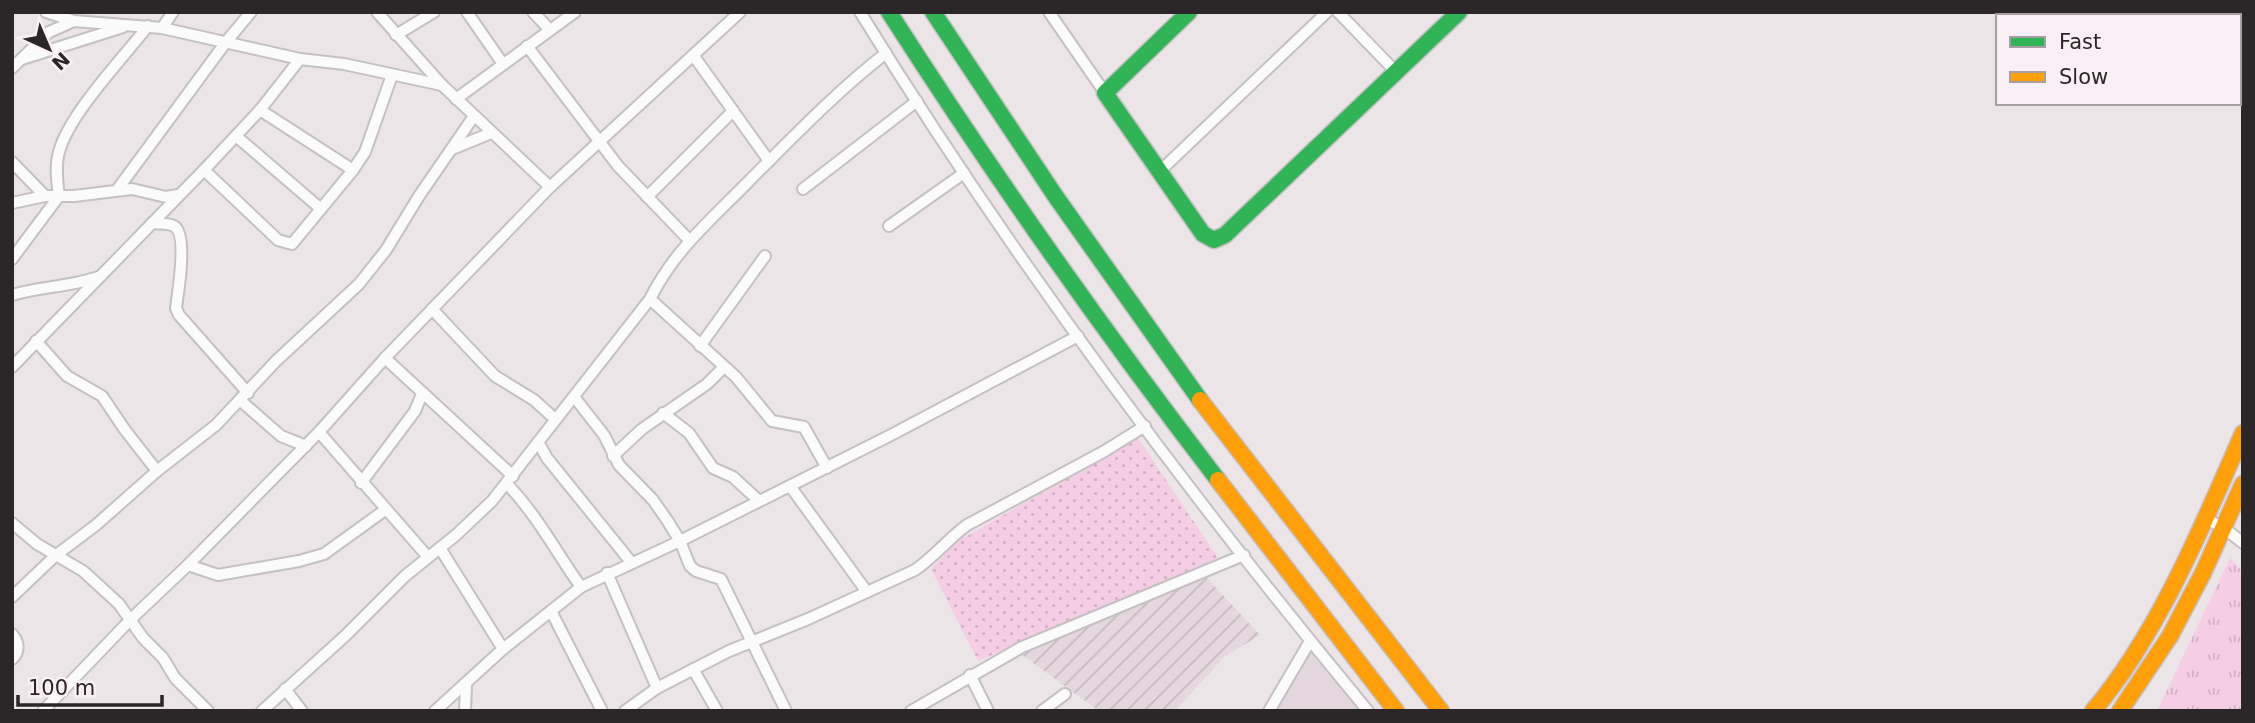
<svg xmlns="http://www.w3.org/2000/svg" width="2255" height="723" viewBox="0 0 2255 723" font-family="'DejaVu Sans',sans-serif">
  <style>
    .built { fill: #e5d7de }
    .industrial { fill: url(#industrial-furrows) }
    .grass { fill: url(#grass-dots) }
    .park { fill: url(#park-tufts) }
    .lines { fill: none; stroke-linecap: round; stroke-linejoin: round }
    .street-casing { stroke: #c4c0c3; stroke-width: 14 }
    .fast-casing { stroke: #c4c0c3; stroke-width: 19 }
    .slow-casing { stroke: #c4c0c3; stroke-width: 19 }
    .street { stroke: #fcfbfc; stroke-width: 10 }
    .fast { stroke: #30b455; stroke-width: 16 }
    .slow { stroke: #ff9f0a; stroke-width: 16 }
  </style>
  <defs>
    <pattern id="industrial-furrows" width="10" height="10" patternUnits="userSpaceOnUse" patternTransform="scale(1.75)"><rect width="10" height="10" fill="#e5d7de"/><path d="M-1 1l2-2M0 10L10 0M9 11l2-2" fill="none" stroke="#c5b9be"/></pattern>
    <pattern id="grass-dots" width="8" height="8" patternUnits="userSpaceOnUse" patternTransform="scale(1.75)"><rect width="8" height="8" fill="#f5cee5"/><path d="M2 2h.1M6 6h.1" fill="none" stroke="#d2b1c4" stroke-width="1.8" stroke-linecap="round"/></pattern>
    <pattern id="park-tufts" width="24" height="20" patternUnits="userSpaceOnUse" patternTransform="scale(1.75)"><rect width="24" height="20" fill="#f5cee5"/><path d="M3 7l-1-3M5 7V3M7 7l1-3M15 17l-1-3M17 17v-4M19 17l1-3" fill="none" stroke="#d2b1c4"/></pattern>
  </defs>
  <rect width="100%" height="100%" fill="#ebe5e8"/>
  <path class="built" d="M1316,636L1376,711H1276Z"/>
  <path class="industrial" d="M1206,577L1260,635L1224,657L1175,711H1099L1021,654Z"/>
  <path class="grass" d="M1138,438L1218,558L978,661L931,569L955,543Z"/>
  <path class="park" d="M2230,558L2243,572V711H2157Z"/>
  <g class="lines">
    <g class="street-casing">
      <g id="street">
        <path d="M46,12L74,21"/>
        <path d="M377,12L442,85L550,187"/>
        <path d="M467,12L503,64"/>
        <path d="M533,12L550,30"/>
        <path d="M860,12C1011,257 1184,489 1368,711"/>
        <path d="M1049,12L1105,93"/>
        <path d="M1338,12L1396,72"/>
        <path d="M162,28L173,12"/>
        <path d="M396,35L434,12"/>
        <path d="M527,46L618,166L689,240"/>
        <path d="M693,55L769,161"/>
        <path d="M22,59L123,27"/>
        <path d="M12,68L49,32L74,21L162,28L300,59"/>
        <path d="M456,99L575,12"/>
        <path d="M260,110L353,170"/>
        <path d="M236,136L321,209"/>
        <path d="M452,149L491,133"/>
        <path d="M12,162L45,196"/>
        <path d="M204,170L278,240L292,244L353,170L365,152L392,75"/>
        <path d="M1159,172L1327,12"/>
        <path d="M803,189L917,101"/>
        <path d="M117,190L226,42L251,12"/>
        <path d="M647,197L733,111"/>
        <path d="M12,203L45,196H74L132,189L166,197L178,195"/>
        <path d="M152,223C158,224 169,223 174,226C188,234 178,293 176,308L179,315L248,393"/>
        <path d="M889,226L964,173"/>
        <path d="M12,259L59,196C57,182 55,166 59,152C69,114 123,58 148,26"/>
        <path d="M12,295C42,286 72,287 101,276"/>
        <path d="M650,299L736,377L772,421L804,427L827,468"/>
        <path d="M432,309L495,376L534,400L555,419"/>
        <path d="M36,341L67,376L102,396L125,430L157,471L216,425L276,361L359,284L386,250L419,196L474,116"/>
        <path d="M700,346L765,256"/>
        <path d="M385,358L513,476"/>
        <path d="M12,367L204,170L260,110L300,59L344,64L442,85"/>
        <path d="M575,398L604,435L619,465L653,500L667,520L680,541L690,566L696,571L721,579L786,711"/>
        <path d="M241,401L281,436L306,446"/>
        <path d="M663,413L689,433L713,468L733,477L758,500"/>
        <path d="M319,432L428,557"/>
        <path d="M538,442L547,458L631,562"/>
        <path d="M613,456L642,429L707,384L724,367"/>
        <path d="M361,483L415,411L422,394"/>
        <path d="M507,484C537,515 556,552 581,587"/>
        <path d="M790,486L867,592"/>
        <path d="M2206,519L2224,528L2243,543"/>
        <path d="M12,523L37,544L83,571L119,604L143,638L163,658L175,678L208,711"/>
        <path d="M440,548L503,649"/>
        <path d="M188,565L218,575L299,561L324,554L385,510"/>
        <path d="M607,573L657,688"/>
        <path d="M12,597L55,556L96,525L157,471"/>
        <path d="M551,611L602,711"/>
        <path d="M12,634C19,642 20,652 12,659"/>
        <path d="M693,669L717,711"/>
        <path d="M970,675L988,711"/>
        <path d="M285,689L302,711"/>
        <path d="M43,711L131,619L188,565L319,432L385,358L550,187L740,12"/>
        <path d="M262,711L345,636L405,576L456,535L492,501L650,299C675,249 711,220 749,181C793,137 836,92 886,53"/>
        <path d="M435,711L503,649L581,587L680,541L891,435L1078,336"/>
        <path d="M465,711L466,685"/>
        <path d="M625,711L657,688L729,651L808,619L915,570C934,557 948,539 967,525L1103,452L1145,426"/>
        <path d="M911,711L1022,647L1244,555"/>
        <path d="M1042,711L1065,694"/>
        <path d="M1269,711L1310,641"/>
      </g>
    </g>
    <g class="fast-casing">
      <g id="fast">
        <path d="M889,12C992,173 1102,329 1218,480"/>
        <path d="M933,12L1056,197L1200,400"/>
        <path d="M1189,12L1105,93L1203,234L1214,240L1225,235L1459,12"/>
      </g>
    </g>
    <g class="slow-casing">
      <g id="slow">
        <path d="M1200,400L1441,711"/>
        <path d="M1218,480L1396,711"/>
        <path d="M2093,711C2158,634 2203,525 2243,433"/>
        <path d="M2120,711L2170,636L2203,573L2243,484"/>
      </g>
    </g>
    <use href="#street" class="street"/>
    <use href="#fast" class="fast"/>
    <use href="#slow" class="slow"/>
  </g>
  <rect width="2255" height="723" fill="none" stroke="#2b2729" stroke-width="28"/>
  <rect x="1996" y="14" width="245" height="91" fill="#fbeff6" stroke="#a89fa4" stroke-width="2"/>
  <rect x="2010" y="37" width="35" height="10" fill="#30b455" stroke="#a89fa4" stroke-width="2"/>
  <text x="2059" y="49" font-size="21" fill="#2b2729">Fast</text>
  <rect x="2010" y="72" width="35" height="10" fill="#ff9f0a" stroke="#a89fa4" stroke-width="2"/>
  <text x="2059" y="84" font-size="21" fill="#2b2729">Slow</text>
  <g transform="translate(49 49) rotate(136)" stroke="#fbeff6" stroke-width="5" paint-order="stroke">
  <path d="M0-5L12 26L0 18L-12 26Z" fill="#2b2729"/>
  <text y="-10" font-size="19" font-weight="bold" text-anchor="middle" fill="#2b2729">N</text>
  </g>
  <path d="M18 695v10h144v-10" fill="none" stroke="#2b2729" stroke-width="3.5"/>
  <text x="28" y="695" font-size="21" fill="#2b2729" stroke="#fbeff6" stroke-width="5" paint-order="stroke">100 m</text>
</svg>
